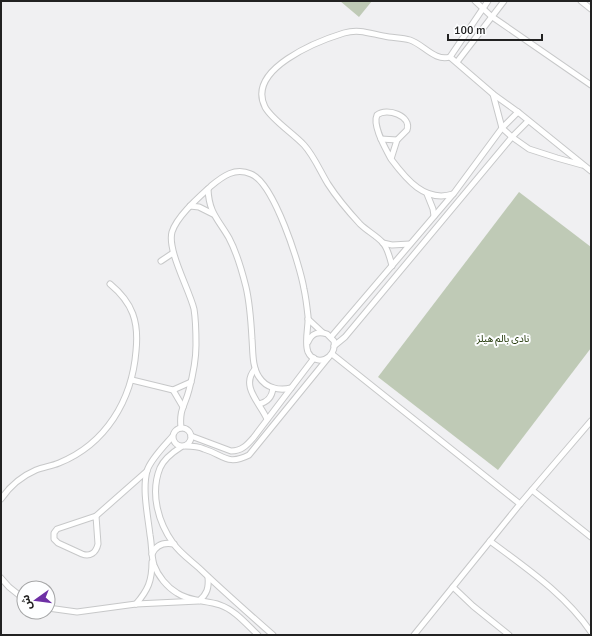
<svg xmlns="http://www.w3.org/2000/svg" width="592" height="636" viewBox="0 0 592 636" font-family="Signika,'Noto Sans Arabic',sans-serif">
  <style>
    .green { fill: #bfcab6 }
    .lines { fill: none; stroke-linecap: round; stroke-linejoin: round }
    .minor-casing { stroke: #c7c8c9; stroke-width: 7 }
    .minor { stroke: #fff; stroke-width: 5 }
    .labels { text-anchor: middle; stroke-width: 4; stroke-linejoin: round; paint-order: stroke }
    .park-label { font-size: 10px; fill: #203605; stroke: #fdfeff }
  </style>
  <rect width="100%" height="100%" fill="#f0f0f2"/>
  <g class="green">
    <path d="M340,1H372L359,17Z"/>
    <path d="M519,192L591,247V348L498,470L378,377Z"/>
  </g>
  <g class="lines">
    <g class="minor-casing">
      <g id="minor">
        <path d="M475,1L491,16L591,85"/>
        <path d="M581,1L591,9"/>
        <path d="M450,57L488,1"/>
        <path d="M457,62L504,1"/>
        <path d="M493,94L502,128L512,137L529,149L557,158L582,165"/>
        <path d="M381,139L397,140"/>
        <path d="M391,159C386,149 372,126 377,115C387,107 412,116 407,130L397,140L391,159C406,179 425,203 453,194"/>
        <path d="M208,189C209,213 218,219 229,238C237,253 242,271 246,287C250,304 251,321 252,339C253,351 252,367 259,377C266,388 279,391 291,388"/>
        <path d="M427,194L433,209L434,216"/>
        <path d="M190,206L199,207L213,214"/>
        <path d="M383,243L392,245L410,244"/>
        <path d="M161,261L173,253"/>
        <path d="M392,266C390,258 388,249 383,243C377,236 367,231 360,224C348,211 337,198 328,184C320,171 314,156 304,145C293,133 272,120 265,107C246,69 318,41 344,33C361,28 373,35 389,37C396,38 403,38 410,40C423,44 435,62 450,57L493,94L518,112L591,171"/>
        <path d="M308,319L322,332"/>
        <path d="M331,337L454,193L502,128L518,112"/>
        <path d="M334,346L345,337L512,137L528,121"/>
        <path d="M332,354L520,504"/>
        <path d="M255,369C240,386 260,403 267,419"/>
        <path d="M132,380L173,390L191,382"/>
        <path d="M173,390L183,407"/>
        <path d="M259,404C268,402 272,397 273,388"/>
        <circle cx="182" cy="437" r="9"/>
        <path d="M181,428C179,409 185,406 189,390C193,375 196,360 196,345C196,334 196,321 194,309C189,289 167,250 172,232C177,216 199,197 211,186C223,176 235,167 251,174C274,183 300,265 304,289C306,298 307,307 308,316C309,326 304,342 308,352C315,367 337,360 334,341L327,334C318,331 312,333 308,342"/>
        <path d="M191,436L231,451C242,451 247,445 254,437L314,358"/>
        <path d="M172,437C165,445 150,460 147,471C142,489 148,517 150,535C152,545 151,555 154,565C158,576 167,587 177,593C190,602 206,600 220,605C235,610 247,625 258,635"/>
        <path d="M185,446C192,446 198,446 204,449C224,455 227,466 249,455L328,358"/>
        <path d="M181,447C173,452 164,459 160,468C150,493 158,522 173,543C179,552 190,560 199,568C223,591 248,613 273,635"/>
        <path d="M532,490L591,537"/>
        <path d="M1,499C10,486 22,476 36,470C44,467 52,466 59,463C106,444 132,400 136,351C139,322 133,303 110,284"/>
        <path d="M96,516L98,544C96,553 90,557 82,554L58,543L54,539V533L57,529Z"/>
        <path d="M96,516L147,471"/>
        <path d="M490,541C526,568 565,594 591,632"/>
        <path d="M152,554C156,545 164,542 174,544"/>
        <path d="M1,578L9,587L24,599"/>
        <path d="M453,587L473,606L509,635"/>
        <path d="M136,604C148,590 152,581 152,562"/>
        <path d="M48,608L77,612L136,604L199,601C207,594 209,588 208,577"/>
        <path d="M414,635L520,504L591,421"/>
      </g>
    </g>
    <use href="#minor" class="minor"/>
  </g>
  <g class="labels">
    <g class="park-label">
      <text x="503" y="342">نادى بالم هيلز</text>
    </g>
  </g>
  <rect width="592" height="636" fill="none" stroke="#222222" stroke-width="4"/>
  <g transform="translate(36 600) rotate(256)"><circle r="19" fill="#fdfeff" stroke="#a5a6a7"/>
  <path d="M0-3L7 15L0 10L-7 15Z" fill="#6d2fa5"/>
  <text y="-6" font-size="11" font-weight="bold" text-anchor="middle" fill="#222222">ش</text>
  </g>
  <path d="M448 34v6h94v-6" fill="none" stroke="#222222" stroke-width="2"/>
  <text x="454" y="34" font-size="12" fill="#222222" stroke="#fdfeff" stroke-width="3" paint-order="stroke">100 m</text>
</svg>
